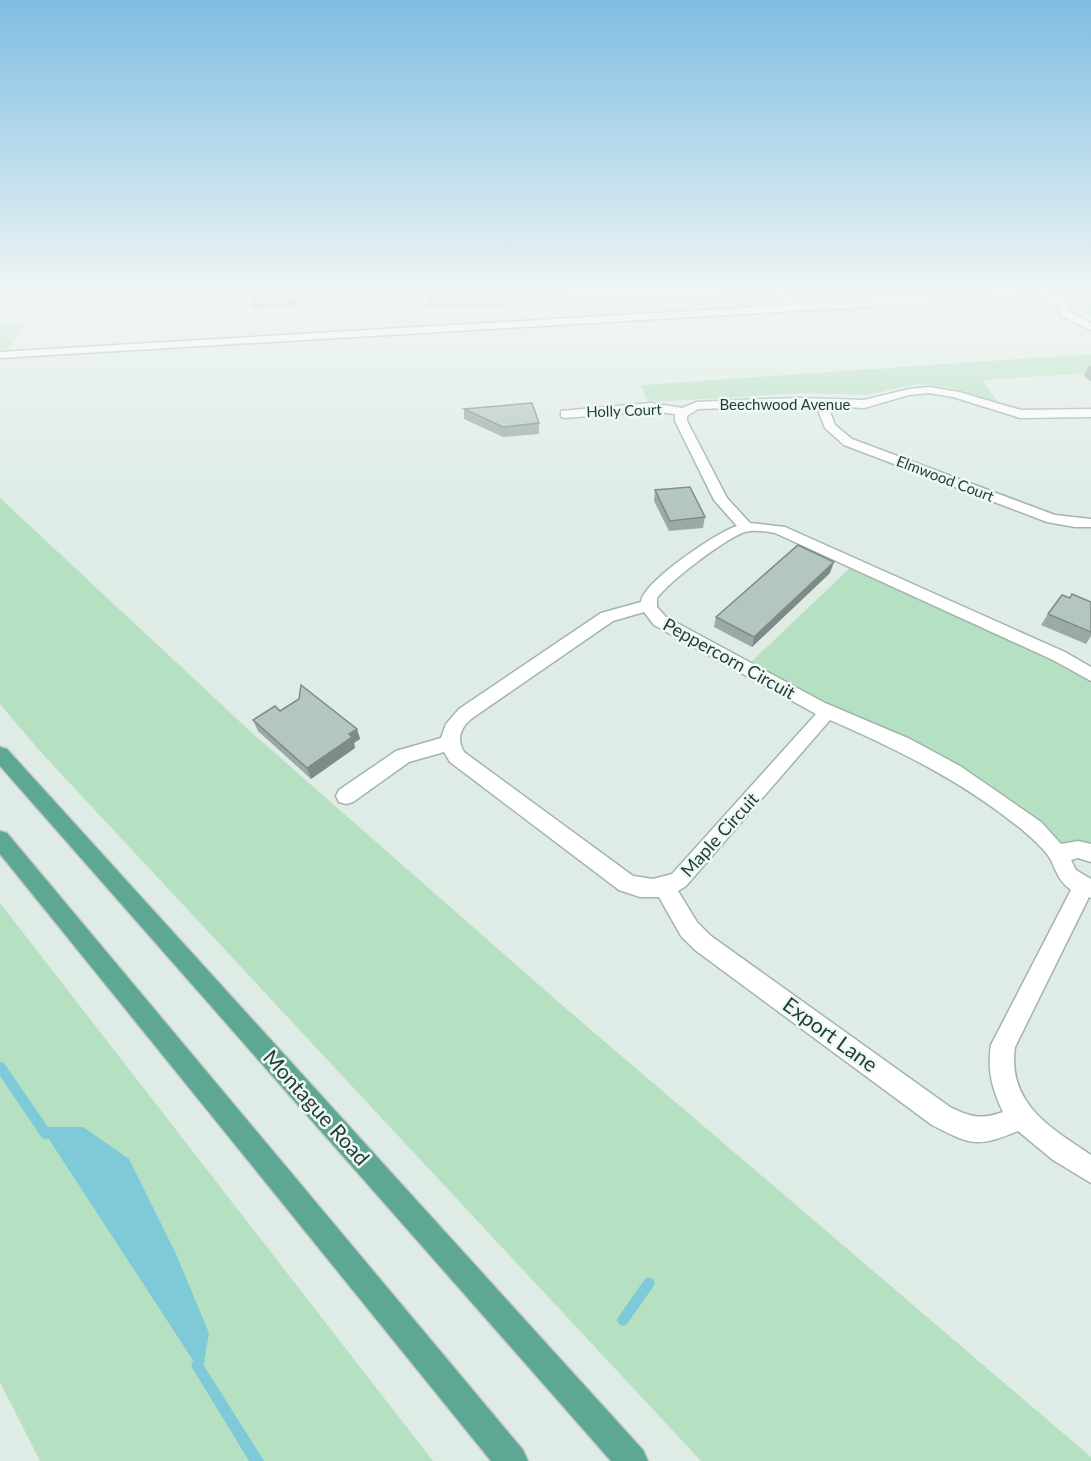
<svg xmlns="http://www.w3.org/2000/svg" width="1091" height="1461" viewBox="0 0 1091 1461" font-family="Lato,sans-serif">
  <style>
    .green { fill: #b5e0c1 }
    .water { fill: #7fcad8 }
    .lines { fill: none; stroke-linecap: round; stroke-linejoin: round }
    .stream { fill: #7fcad8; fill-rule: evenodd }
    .minor-casing { stroke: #a1b4ad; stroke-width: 3 }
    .major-casing { stroke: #c0c9c6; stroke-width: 3 }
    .minor { fill: #fff; fill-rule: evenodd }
    .major { fill: #5ea794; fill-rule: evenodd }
    .wall { fill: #9baba4 }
    .shaded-wall { fill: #7e8b86 }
    .building { fill: #b4c7bf; stroke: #7e8b86; stroke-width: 1.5 }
    .labels { text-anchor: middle; stroke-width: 5; stroke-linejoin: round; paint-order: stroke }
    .far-street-label { font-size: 15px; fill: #1e3e35; stroke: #eff8f4 }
    .street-label { font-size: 18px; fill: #1e3e35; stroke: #eff8f4 }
    .near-street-label { font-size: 21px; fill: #1e3e35; stroke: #eff8f4 }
  </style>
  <rect width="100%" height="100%" fill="#dfece6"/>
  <g class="green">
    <path d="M1062,292H1091V317Z"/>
    <path d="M23,324L9,348L0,349V325Z"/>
    <path d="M1091,354V373L982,380L999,403L947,387L916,384L868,395L807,393L648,402L641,385Z"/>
    <path d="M0,498L251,732L563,1006L1091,1457V1461H701L38,749L0,704Z"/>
    <path d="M854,564L1091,675V849L1064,852L1012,813L745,668Z"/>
    <path d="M0,903L433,1461H40L0,1382Z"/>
  </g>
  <path class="water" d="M41,1127H83L129,1159L176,1254L209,1333L202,1374Z"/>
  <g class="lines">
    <g class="stream">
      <path d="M0,1062L4,1063L50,1130L51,1134L50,1138L46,1139L42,1138L0,1076Z"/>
      <path d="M649,1277L653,1279L655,1283L653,1287L627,1324L623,1326L619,1324L617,1320L619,1316L645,1279Z"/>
      <path d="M197,1359L201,1361L264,1461H249L193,1369L191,1365L193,1361Z"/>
    </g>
    <g class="minor-casing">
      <g id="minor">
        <path d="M560,292L577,294L744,292L739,295L576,300Z"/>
        <path d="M769,292H782L799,305L1032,292L1015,298L0,358V352L789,305Z"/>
        <path d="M1033,292H1046L1066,301L1070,312L1091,323V330L1061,316L1058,305Z"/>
        <path d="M929,387L959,392L1021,410L1091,409V417L1020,418L953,397L929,393L909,395L864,408L828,406L835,425L852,439L1055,515L1091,519V527H1075L1047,522L844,445L825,428L816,405L698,409L687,416V421L727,498L750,523L785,527L1065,652L1091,667V681L1053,660L775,533C765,531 752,529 742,533C721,542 671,580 657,598V607L666,617L825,703L910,739L960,766L1041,822L1061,844L1078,841L1091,844V862L1078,858L1071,860L1076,870L1091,879V898L1089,897L1015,1047C1007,1103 1050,1128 1091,1155V1183L1053,1160L1018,1131C977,1148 971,1145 932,1125L695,950L681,936L659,897H640L619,890L450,762L444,752L409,762L353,802L346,804L339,802L336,796L339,790L396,751L441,738L446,724L459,709L601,613L641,602C643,582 717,532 737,526L714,500L675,421V414L651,411L565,418L561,417V411L651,403L682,408L697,402L738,400L797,398L864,400L909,389ZM644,612L654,625L816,714L672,874L653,879L633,876L464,752C456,738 461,728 471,719L613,621ZM830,720C901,751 966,783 1026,833C1033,839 1046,851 1051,860C1057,873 1059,881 1071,890L991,1045C987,1070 992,1089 1003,1112C982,1120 970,1117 950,1107L711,936L697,922L678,891L686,886Z"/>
      </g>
    </g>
    <g class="major-casing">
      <g id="major">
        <path d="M0,747L7,749L643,1450L648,1461H611L0,766Z"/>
        <path d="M0,831L7,833L523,1450L528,1461H491L0,854Z"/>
      </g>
    </g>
    <use href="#minor" class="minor"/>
    <use href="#major" class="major"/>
  </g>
  <g class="wall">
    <path d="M111,292H300L295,307L252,308L249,295L186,297L182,303L144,304L142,297L113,298Z"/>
    <path d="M503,292V306L427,307L426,294Z"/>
    <path d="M1089,366H1091V382L1084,376Z"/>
    <path d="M464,409L539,423V434L503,437L464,419Z"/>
    <path d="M655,490L705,517L703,528L669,531L654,501Z"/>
    <path d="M830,573L752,647L714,627L716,617Z"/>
    <path d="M1070,598L1091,602V636L1086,644L1041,625L1048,614Z"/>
    <path d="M280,711L357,729L360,739L354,743L355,748L311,779L258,731L253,720Z"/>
  </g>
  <g class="shaded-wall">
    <path d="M179,292H185L186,297L182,303Z"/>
    <path d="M293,292H300L295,307L292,293Z"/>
    <path d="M834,562L830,573L752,647L754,637Z"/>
    <path d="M357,729L360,739L354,743L355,748L311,779L307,768Z"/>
  </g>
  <g class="building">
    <path d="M249,292H293L292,293L248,294Z"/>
    <path d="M426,292H503L426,294Z"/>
    <path d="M532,403L539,423L503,427L464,409Z"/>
    <path d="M690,487L705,517L670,521L655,490Z"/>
    <path d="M798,545L834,562L754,637L716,617Z"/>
    <path d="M1072,594L1091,602V632L1048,614L1062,595L1070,598Z"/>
    <path d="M301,685L357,729L349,734L352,737L307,768L253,720L275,706L280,711L299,699Z"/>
  </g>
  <linearGradient id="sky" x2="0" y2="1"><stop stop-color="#7ebde2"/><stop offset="0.59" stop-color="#f1f6f4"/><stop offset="1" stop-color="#f1f6f4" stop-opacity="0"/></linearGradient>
  <rect width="1091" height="497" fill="url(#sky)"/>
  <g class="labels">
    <g class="far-street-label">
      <text x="785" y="410">Beechwood Avenue</text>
      <text transform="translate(624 411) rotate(-2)" y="5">Holly Court</text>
      <text transform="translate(945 479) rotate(21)" y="5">Elmwood Court</text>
    </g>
    <g class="street-label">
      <text transform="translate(729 659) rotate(29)" y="6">Peppercorn Circuit</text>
      <text transform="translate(720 835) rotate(-48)" y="6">Maple Circuit</text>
    </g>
    <g class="near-street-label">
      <text transform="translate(830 1035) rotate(36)" y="7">Export Lane</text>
      <text transform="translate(316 1108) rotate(48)" y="7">Montague Road</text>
    </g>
  </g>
</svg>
